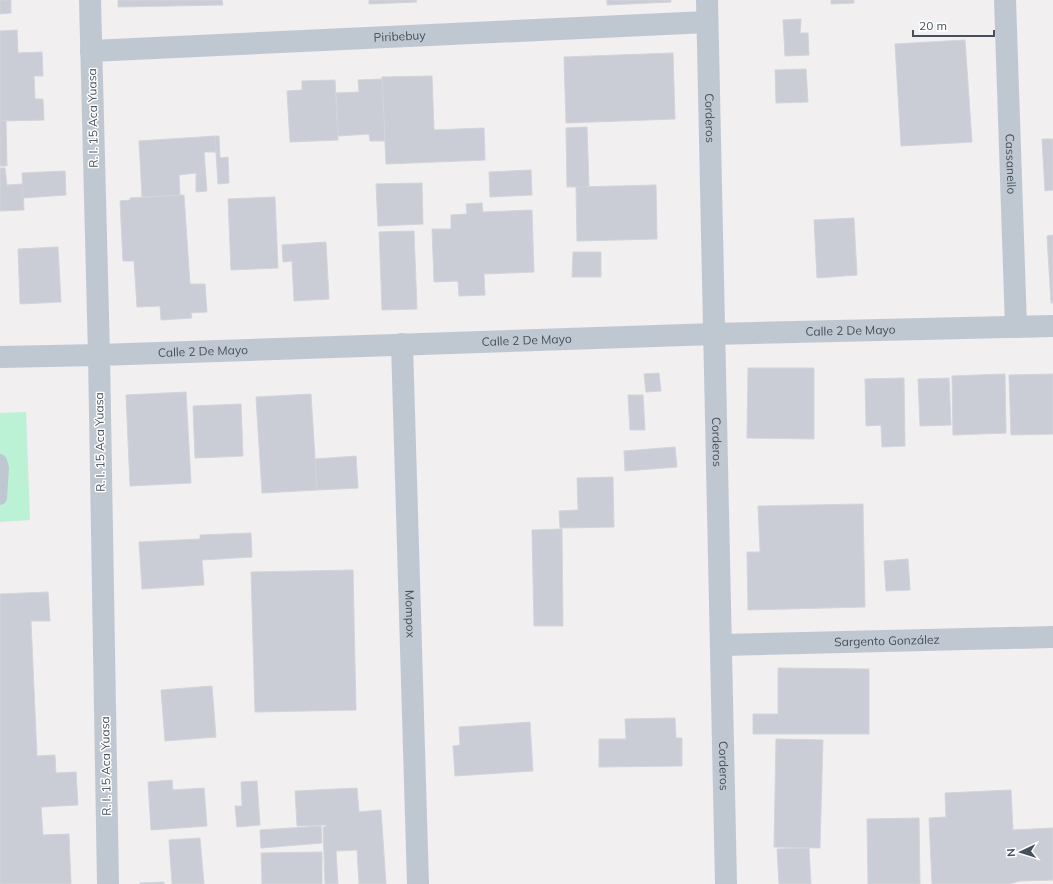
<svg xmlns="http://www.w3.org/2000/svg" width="1053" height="884" viewBox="0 0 1053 884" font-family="Mulish,sans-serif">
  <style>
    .green { fill: #bbf1d4 }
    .building { fill: #cacdd5; stroke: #d3d4db }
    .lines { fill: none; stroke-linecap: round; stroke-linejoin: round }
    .service { stroke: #bfc8d1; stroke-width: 14 }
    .minor { stroke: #bfc8d1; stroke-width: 22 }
    .tertiary { stroke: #bfc8d1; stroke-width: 22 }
    .labels { text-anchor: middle; stroke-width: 3; stroke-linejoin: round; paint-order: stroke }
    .street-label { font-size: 12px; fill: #46505d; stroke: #fff }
  </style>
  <rect width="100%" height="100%" fill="#f1efef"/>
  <path class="green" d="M26,412L30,520L0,522V413Z"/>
  <g class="building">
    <path d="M0,0H11V13L0,14Z"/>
    <path d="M118,0H222L223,5L118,7Z"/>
    <path d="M369,0H416L417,2L369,4Z"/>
    <path d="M607,0H671V2L607,5Z"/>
    <path d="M831,0H854V3L831,4Z"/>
    <path d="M801,19L800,33H808L809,55L785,56L783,20Z"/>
    <path d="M17,30L18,53L42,52L43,76H34L35,99H43L44,120L0,121V31Z"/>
    <path d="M965,40L972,142L901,146L895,44Z"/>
    <path d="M673,53L675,119L566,123L564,57Z"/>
    <path d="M806,69L808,102L776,103L775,70Z"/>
    <path d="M432,76L434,130L484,128L485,160L386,164L382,77Z"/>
    <path d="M382,79L385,141H370L369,134L338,136L336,93L359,92L358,80Z"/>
    <path d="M335,80L338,140L290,142L287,91L302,90V81Z"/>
    <path d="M0,121H6L7,166H0Z"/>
    <path d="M587,127L589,187H567L566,128Z"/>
    <path d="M215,136H219L220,158L228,157L229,183L218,184Z"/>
    <path d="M215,136L216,152H204L207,191L196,192V173L179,175L180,195L142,197L139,141Z"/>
    <path d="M1042,139H1053V190L1045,191Z"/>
    <path d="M0,168H5L7,185L23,184L24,210L0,211Z"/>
    <path d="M531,170L532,195L490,197L489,172Z"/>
    <path d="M65,171L66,195L23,198L22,173Z"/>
    <path d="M422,183L423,224L378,226L376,184Z"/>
    <path d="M656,185L657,239L577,241L576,187Z"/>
    <path d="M184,195L190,284H205L207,312L191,313L192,318L161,320L160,306L137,307L134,261H123L120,201L130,200V198Z"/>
    <path d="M275,197L278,268L231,270L228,199Z"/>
    <path d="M482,203L483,212L532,210L534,272L484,274L485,295L459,296L458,281L434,282L432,229H451V215L467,214L466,204Z"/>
    <path d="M854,218L857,275L817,278L814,220Z"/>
    <path d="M414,231L417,309L382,310L379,232Z"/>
    <path d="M1053,235V303H1051L1047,236Z"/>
    <path d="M326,242L329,299L294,301L292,261L283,262L282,245Z"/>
    <path d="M58,247L61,302L20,304L18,249Z"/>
    <path d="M573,252H601V277H572Z"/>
    <path d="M748,368H814V439L747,438Z"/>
    <path d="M659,373L661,391L646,392L644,374Z"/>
    <path d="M1005,374L1006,433L953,435L952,376Z"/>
    <path d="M1053,374V434L1011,435L1009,375Z"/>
    <path d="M904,378L905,446L882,447L881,425L866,426L865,379Z"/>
    <path d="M949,378L951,425L920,426L918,379Z"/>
    <path d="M186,392L191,483L130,486L126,395Z"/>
    <path d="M311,394L317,490L262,493L256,397Z"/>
    <path d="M628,395H643L645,430H630Z"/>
    <path d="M241,404L243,456L195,458L193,406Z"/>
    <path d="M675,447L677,467L625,471L624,451Z"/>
    <path d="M356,456L358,488L317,490L315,459Z"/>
    <path d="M613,477L614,527L560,528L559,511L578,510L577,478Z"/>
    <path d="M863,504L865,607L748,610L747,552H760L758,506Z"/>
    <path d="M562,529L563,626H534L532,530Z"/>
    <path d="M251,533L252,557L202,560L204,585L142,589L139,542L200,539V535Z"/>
    <path d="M908,559L910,590L886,591L884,561Z"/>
    <path d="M353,570L356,710L255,712L251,572Z"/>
    <path d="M48,592L50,621H31L37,756L55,755L56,773L76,772L78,805L41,807L43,835L69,834L71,884H0V594Z"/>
    <path d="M778,668L869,669V734H753V714H778Z"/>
    <path d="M212,686L216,737L165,741L161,690Z"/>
    <path d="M675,718L676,738H682V766L599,767V739H626L625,719Z"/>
    <path d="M530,722L533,771L455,776L453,746L460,745L459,727Z"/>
    <path d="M776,739L823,740L820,848L774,847Z"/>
    <path d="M172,780L173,790L204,788L207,826L151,830L148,782Z"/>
    <path d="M257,781L260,825L237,827L235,806H242L241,782Z"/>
    <path d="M357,788L359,812L381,810L386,884H359L357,850L336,851L338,884H325L323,827H326V825L297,826L295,791Z"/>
    <path d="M1011,790L1013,830L1053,828V880L1020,881L1009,884H932L929,818L946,817L945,793Z"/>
    <path d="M919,818L920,884H868L867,819Z"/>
    <path d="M321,826L322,843L261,848L260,830Z"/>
    <path d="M200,838L204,884H172L169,840Z"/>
    <path d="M809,848L811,884H779L777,849Z"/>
    <path d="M322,852V884H262L261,853Z"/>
    <path d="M164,882V884H140V883Z"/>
  </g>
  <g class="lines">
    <path class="service" d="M0,461L2,468L0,498"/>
    <g class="minor">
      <path id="s1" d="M707,0L726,884"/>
      <path id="s2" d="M1005,0L1016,327"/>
      <path id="s3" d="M91,51L707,22"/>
      <path id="s4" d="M402,344L418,884"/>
      <path id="s5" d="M722,645L1053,637"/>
      <path id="s6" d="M108,884L99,355L714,334L1053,326"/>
    </g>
    <path class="tertiary" d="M0,357L99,355L90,0"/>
  </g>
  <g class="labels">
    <g class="street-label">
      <text dy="4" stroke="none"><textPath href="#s3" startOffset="309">Piribebuy</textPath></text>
      <text transform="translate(93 118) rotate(-91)" y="4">R. I. 15 Aca Yuasa</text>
      <text dy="4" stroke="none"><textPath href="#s1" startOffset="118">Corderos</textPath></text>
      <text dy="4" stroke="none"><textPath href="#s2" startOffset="164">Cassanello</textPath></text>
      <text dy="4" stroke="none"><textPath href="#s6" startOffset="1281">Calle 2 De Mayo</textPath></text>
      <text dy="4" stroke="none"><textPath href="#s6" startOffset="957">Calle 2 De Mayo</textPath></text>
      <text dy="4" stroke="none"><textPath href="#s6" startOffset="633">Calle 2 De Mayo</textPath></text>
      <text transform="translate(100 442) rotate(-91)" y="4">R. I. 15 Aca Yuasa</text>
      <text dy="4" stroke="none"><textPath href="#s1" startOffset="442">Corderos</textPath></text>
      <text dy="4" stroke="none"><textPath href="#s4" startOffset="270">Mompox</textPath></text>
      <text dy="4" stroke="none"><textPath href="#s5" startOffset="165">Sargento González</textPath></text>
      <text transform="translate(106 766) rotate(-91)" y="4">R. I. 15 Aca Yuasa</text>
      <text dy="4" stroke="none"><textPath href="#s1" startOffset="766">Corderos</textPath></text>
    </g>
  </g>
  <g transform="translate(1021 852) rotate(266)" stroke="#ffffff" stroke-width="3" paint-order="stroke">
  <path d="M0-3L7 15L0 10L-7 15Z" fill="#46505d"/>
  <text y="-6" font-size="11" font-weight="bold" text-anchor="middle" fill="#46505d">N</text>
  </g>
  <path d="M913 30v6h81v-6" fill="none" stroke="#46505d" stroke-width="2"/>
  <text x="919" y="30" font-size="12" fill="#46505d" stroke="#ffffff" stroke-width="3" paint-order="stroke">20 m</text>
</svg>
